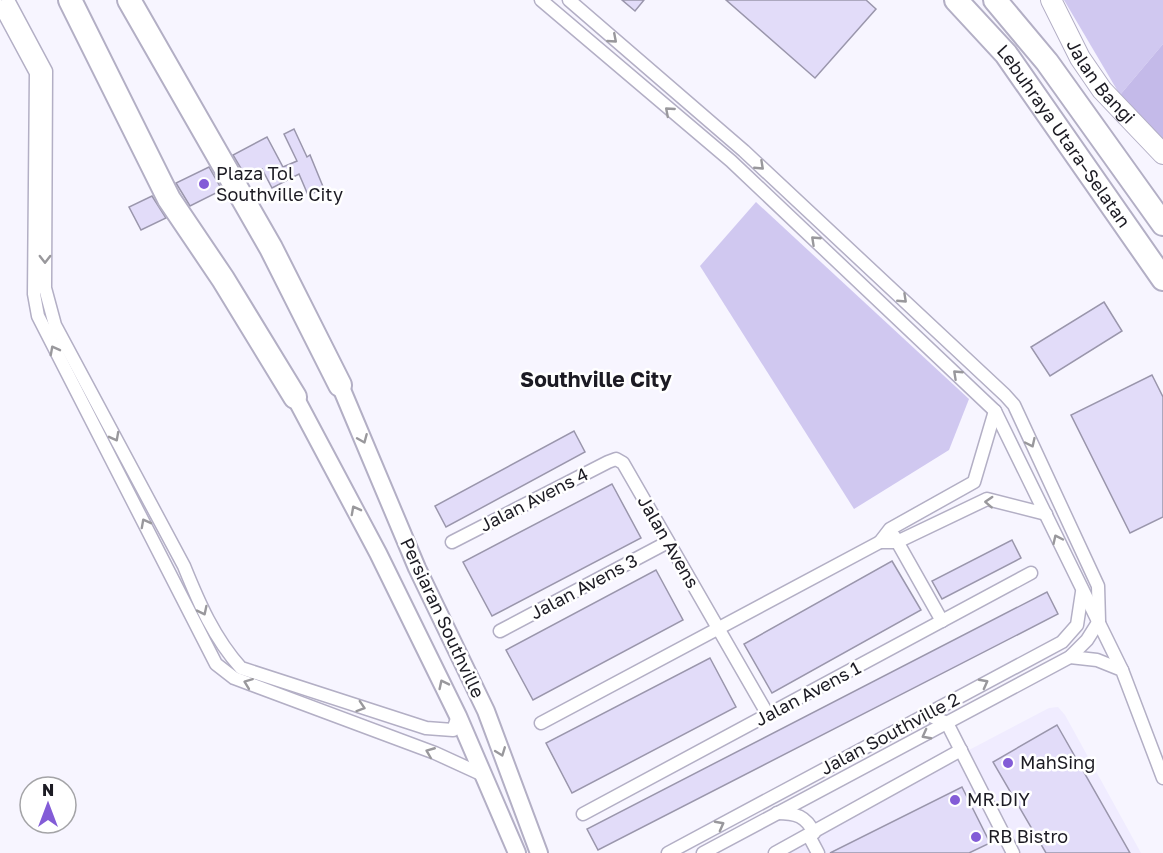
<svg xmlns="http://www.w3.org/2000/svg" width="1163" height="853" viewBox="0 0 1163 853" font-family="'Golos Text',sans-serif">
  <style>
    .built { fill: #f0ecff }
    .green { fill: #d0c8f0 }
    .forest { fill: #c4bae9 }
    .building { fill: #e2dcf9; stroke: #9a96ac; stroke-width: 1.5 }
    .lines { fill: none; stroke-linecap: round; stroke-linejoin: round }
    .street-casing { stroke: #b3afc5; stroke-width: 15 }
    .secondary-casing { stroke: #b3afc5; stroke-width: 20 }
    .primary-casing { stroke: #b3afc5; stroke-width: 22 }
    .highway-casing { stroke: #b3afc5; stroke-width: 26 }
    .street { stroke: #fff; stroke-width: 12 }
    .secondary { stroke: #fff; stroke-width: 16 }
    .primary { stroke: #fff; stroke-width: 20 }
    .highway { stroke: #fff; stroke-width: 22 }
    .oneway { stroke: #99989c }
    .poi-dot { fill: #835cd7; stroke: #fff; stroke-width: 2 }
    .labels { text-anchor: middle; stroke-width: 5; stroke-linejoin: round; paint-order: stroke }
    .street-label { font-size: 18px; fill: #1c1b23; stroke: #fff }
    .poi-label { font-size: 18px; fill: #1c1b23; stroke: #fff; text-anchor: start }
    .quarter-label { font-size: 21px; font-weight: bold; fill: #1c1b23; stroke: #fff }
  </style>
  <rect width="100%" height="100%" fill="#f7f5ff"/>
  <path class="built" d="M1058,707L1065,715L1141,853H785L969,750L1049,708Z"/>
  <g class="green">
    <path d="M1064,0H1163V44L1120,95Z"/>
    <path d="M756,202L969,399L949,450L854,509L700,266Z"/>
  </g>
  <path class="forest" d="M1163,44V142L1120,95Z"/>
  <g class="building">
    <path d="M622,0H644L635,11Z"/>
    <path d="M726,0H866L876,9L815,78Z"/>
    <path d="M294,129L307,157L310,155L324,189L308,195L299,174L272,188L262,169L246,177L233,155L267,137L283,167L297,161L284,134Z"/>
    <path d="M209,167L222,190L190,206L176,183Z"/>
    <path d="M152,196L166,218L141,230L129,207Z"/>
    <path d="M1104,302L1122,331L1050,376L1031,347Z"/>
    <path d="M1152,375L1163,397V517L1130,533L1071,415Z"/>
    <path d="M574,431L585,452L446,527L435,506Z"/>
    <path d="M612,484L641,538L492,616L463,562Z"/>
    <path d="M1012,540L1021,558L942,599L932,581Z"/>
    <path d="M892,561L921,610L772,693L744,644Z"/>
    <path d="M656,570L683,620L533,700L506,650Z"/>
    <path d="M1047,592L1058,614L598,850L587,829Z"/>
    <path d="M710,658L736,707L572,793L546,743Z"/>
    <path d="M1057,725L1130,853H1046L993,762Z"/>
    <path d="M962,787L990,843L969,853H830Z"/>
  </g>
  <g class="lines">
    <g class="street-casing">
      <g id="street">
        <path d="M8,0L46,71L45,288L55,325L184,566C199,603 214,638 241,668L426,728L453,730L458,716"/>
        <path d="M541,0L731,161L995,411L1122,670"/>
        <path d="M569,0L744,151L1005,395L1014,405L1098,586L1099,621L1087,640L1070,657L703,853"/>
        <path d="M0,6L36,73L34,294L38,316L216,664L234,678L435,753L483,775"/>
        <path d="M995,411L974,482L890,529L880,542H897L987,499L1046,514"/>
        <path d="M894,536L942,621"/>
        <path d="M452,542L608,462L616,459L623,463L768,715"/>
        <path d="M500,631L668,542"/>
        <path d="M1070,657L1097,660L1122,670L1163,778"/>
        <path d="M926,714L947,723L1013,853"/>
        <path d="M541,723L880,542"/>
        <path d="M777,813C796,813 806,816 814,833"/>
        <path d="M583,814L1031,573"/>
        <path d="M809,836L818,853"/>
        <path d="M668,853L1062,642L1077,625L1082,592"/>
        <path d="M775,853L961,750"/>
      </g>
    </g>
    <g class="secondary-casing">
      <g id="secondary">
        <path d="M340,385L417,568L486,711L539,853"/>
        <path d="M295,397L378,553L458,716L517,853"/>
      </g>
    </g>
    <g class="primary-casing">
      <g id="primary">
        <path id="s1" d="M1051,0L1080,58L1102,90L1163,154"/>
      </g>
    </g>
    <g class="highway-casing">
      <g id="highway">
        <path d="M70,0L169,199L223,279L295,397"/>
        <path d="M129,0L271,248L340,385"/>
        <path id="s2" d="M956,0L1006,54L1163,279"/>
        <path d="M995,0L1047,62L1163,224"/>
      </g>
    </g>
    <use href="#street" class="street"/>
    <use href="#secondary" class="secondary"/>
    <use href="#primary" class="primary"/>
    <use href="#highway" class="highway"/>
  </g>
  <defs><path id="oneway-chevron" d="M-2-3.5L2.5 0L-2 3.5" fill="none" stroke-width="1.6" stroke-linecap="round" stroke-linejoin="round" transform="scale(1.5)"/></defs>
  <g class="oneway">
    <use href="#oneway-chevron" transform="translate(613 39) rotate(41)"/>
    <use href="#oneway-chevron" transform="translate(669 111) rotate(-139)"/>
    <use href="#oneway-chevron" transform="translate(760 166) rotate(43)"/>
    <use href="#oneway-chevron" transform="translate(815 240) rotate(-137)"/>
    <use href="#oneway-chevron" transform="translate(45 259) rotate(90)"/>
    <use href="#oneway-chevron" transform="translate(903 299) rotate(43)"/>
    <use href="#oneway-chevron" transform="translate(54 350) rotate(-118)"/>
    <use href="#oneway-chevron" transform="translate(957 374) rotate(-137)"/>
    <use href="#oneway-chevron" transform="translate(115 437) rotate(62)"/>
    <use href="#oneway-chevron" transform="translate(363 439) rotate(67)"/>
    <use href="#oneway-chevron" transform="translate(1031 443) rotate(65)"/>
    <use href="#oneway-chevron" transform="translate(989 502) rotate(-177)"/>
    <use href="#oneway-chevron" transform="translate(355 510) rotate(-118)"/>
    <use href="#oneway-chevron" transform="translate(145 523) rotate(-118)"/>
    <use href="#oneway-chevron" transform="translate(1057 539) rotate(-115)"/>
    <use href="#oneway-chevron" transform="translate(203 611) rotate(64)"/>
    <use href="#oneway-chevron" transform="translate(248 683) rotate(-159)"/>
    <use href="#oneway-chevron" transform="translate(984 683) rotate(-28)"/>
    <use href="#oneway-chevron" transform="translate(443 684) rotate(-116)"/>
    <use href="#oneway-chevron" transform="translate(361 707) rotate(18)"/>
    <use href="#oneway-chevron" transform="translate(926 735) rotate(152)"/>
    <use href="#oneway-chevron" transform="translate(430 752) rotate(-158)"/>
    <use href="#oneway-chevron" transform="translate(501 752) rotate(69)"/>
    <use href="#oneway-chevron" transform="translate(720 825) rotate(-28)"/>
  </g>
  <g class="poi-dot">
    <circle cx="204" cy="184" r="6"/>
    <circle cx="1008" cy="763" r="6"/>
    <circle cx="955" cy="800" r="6"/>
    <circle cx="976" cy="837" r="6"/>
  </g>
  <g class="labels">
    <g class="street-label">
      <text dy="6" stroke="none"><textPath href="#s1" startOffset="96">Jalan Bangi</textPath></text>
      <text dy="6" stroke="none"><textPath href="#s2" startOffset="174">Lebuhraya Utara–Selatan</textPath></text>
      <text transform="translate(534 500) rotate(-27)" y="6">Jalan Avens 4</text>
      <text transform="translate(668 542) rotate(60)" y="6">Jalan Avens</text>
      <text transform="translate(584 587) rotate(-28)" y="6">Jalan Avens 3</text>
      <text transform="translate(442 618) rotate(65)" y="6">Persiaran Southville</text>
      <text transform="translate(808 694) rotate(-28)" y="6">Jalan Avens 1</text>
      <text transform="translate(890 734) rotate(-28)" y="6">Jalan Southville 2</text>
    </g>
    <g class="poi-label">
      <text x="216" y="180">Plaza Tol<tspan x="216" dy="21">Southville City</tspan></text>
      <text x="1020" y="769">MahSing</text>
      <text x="967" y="806">MR.DIY</text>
      <text x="988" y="843">RB Bistro</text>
    </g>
    <g class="quarter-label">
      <text x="596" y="387">Southville City</text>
    </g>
  </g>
  <g transform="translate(48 805)"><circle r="28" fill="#ffffff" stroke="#a4a4a7" stroke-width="1.5"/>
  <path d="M0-4.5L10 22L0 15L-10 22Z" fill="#835cd7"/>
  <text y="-9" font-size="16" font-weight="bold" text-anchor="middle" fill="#1c1b23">N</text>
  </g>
</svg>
